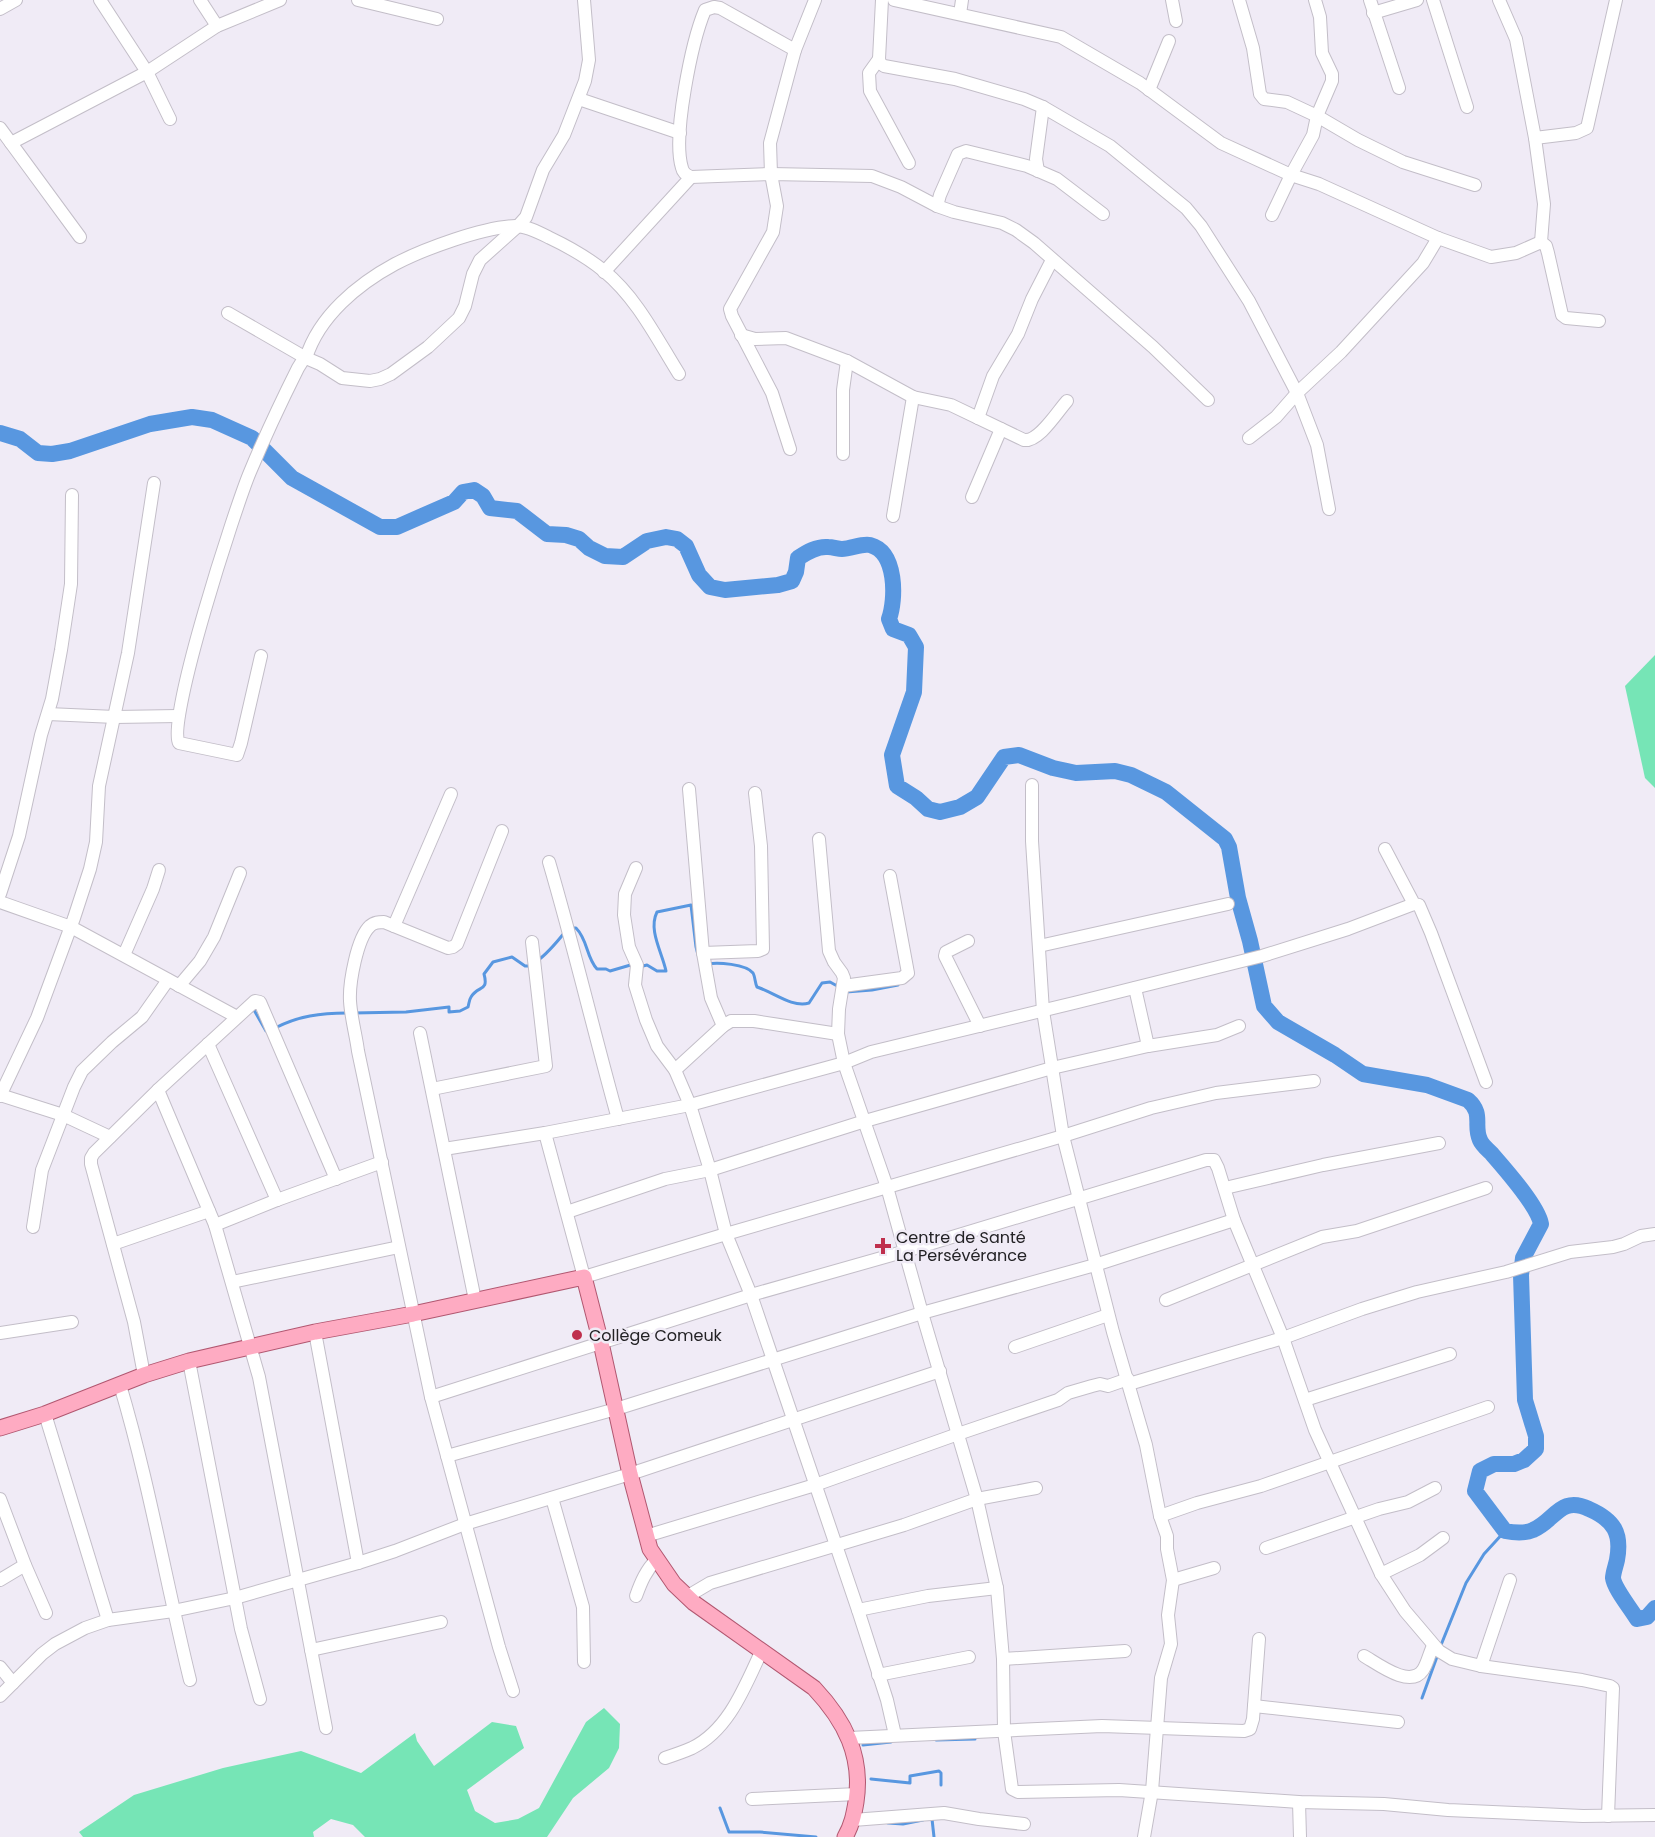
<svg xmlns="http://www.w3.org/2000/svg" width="1655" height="1837" viewBox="0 0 1655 1837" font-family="Poppins,sans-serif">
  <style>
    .green { fill: #76e5b6 }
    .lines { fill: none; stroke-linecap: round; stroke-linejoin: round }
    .stream { stroke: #5897e0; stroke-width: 3 }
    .river { stroke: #5897e0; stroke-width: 16 }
    .minor-casing { stroke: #c3bec8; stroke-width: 14 }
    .major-casing { stroke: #b15770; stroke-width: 17 }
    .minor { stroke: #fff; stroke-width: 12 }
    .major { stroke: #feabc2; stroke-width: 15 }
    .poi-dot { fill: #bf2f4d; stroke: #f0ebf6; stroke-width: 2 }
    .labels { text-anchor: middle; stroke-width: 5; stroke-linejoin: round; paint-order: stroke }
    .poi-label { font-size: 16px; fill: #232225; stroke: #f0ebf6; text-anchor: start }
  </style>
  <rect width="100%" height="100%" fill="#f0ebf6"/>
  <g class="green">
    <path d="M1655,655V788L1645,778L1625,686Z"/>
    <path d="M604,1708L620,1724L619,1748L609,1768L573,1798L547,1837H365L353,1825L331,1819L313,1832L314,1837H83L79,1832L134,1795L223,1768L301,1751L361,1773L415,1733L417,1741L434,1766L492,1722L516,1726L524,1748L467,1790L475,1811L495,1823L518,1819L539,1808L586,1722Z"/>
  </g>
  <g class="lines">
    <g class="stream">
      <path d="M570,928H576C588,940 586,957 597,969H606L610,971L634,964"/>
      <path d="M537,961C547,954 557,942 565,932"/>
      <path d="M708,964C717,962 746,964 753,973C755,976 755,983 757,987C773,992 792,1008 809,1003L822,983L830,982L839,987"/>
      <path d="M639,967L647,965L657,971H666C662,952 648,930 657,912L691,905L696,947L698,955"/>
      <path d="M846,992L872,990L898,985"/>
      <path d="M250,1012L254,1010L266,1031H269"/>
      <path d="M353,1013L406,1012L449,1007V1012L460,1011L468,1007C469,1004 469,1000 471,997C478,985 489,992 484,974L493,962L512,957L525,966H533"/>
      <path d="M275,1028C298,1016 321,1013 347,1013"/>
      <path d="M1441,1645L1466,1583L1484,1554L1505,1531"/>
      <path d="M1422,1698L1438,1654"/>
      <path d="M936,1740L975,1739"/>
      <path d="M863,1745L891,1742"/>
      <path d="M871,1779L910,1783V1776L939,1771L941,1773V1785"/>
      <path d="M720,1808L729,1832H760L816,1837"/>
      <path d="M932,1819L934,1837"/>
      <path d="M888,1823L903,1824L923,1820"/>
    </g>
    <path class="river" d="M0,433L20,439L38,453L52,454L70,451L150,424L192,417L212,420L252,438L292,478L380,527H397L454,502L463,492L474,490L483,496L490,508L517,511L547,534L566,535L579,539L589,548L605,556L623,557L647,541L666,537L677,539L686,546L699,575L710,587L725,590L778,585L792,581L796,572L798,558C807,552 817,546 828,547C833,547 838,549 842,549C851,549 862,543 870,545C897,552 896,599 889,619L893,629L909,635L916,647L914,692L892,755L897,786L916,798L928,809L940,812L960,807L977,797L1004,757L1019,755L1053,768L1076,773L1115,771L1131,775L1166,792L1225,839L1229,847L1238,898L1250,941L1264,1006L1278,1022L1335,1055L1363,1074L1427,1085L1468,1100C1484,1114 1473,1125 1480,1140C1482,1145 1488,1150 1492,1154C1505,1169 1538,1206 1541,1224L1523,1258L1521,1275L1525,1400L1536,1436V1449L1524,1460L1514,1464H1494L1480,1471L1475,1491L1505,1531C1515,1533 1524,1534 1533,1530C1555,1521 1560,1495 1589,1509C1614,1520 1622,1533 1617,1560C1616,1565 1613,1573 1613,1578C1614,1588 1631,1609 1637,1619L1647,1617L1655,1608"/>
    <g class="minor-casing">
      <g id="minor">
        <path d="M100,0L147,72L170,119"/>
        <path d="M200,0L217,26"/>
        <path d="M358,0L437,19"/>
        <path d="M882,0L879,59L880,63L884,66L955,79L1024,99L1043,107L1110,146L1186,208L1201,226L1249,301L1297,393L1317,445L1329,509"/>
        <path d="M894,0L1061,37L1140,83L1221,143L1291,175L1319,184L1438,238L1491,257L1516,253L1541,242"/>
        <path d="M1172,0L1176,21"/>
        <path d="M1239,0L1253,48L1260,94L1264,99L1287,102L1317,116L1358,140L1403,162L1475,185"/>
        <path d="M1370,0L1399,88"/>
        <path d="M1433,0L1467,107"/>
        <path d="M1499,0L1516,39L1535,138L1544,204L1541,242L1546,246L1548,253L1562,315L1566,318L1599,321"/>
        <path d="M0,9L16,0"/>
        <path d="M1373,13L1417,0"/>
        <path d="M960,14L962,0"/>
        <path d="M795,50L720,8L714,7L705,10C692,41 672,136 682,168C683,173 686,175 691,177L771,174L872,176L901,187L937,206L954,212L1002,223L1016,230L1034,243L1153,347L1208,400"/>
        <path d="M879,59L869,73L870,91L909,163"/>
        <path d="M1149,90L1169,41"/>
        <path d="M579,99L680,133"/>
        <path d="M0,128L80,237"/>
        <path d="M1535,138L1576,133L1587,128L1616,0"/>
        <path d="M11,143L147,72L217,26L280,0"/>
        <path d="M1038,171L1036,159L1043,107"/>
        <path d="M937,206L940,195L958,154L966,151L1027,166L1057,179L1103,214"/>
        <path d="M1272,215L1291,175L1313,135L1317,116L1332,81V74L1322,53L1320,17L1315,0"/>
        <path d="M604,272L691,177"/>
        <path d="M228,313L306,358L320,364L342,378L370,381L380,379L391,374L428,347L459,318L465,306L473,274L480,260L518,226L526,217L543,170L564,135L585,81L589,60L584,0"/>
        <path d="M741,335L755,339L786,338L847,361L913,397L951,405L1024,440C1039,442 1057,412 1067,401"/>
        <path d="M978,418L993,376L1018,334L1032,299L1052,260"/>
        <path d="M1249,438L1276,417L1297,393L1341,352L1423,263L1438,238"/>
        <path d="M790,449L772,393L732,316L730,309L773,232L777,206L771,174L770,143L795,50L815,0"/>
        <path d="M843,454V390L847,361"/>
        <path d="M972,497L1001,429"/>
        <path d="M893,516L913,397"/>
        <path d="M261,656L241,743L237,755L179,743C166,721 236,505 250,472C265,436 281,402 298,368L303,360L306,358C319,316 358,284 395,264C424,249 483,227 516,226C527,226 540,233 550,238C569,247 588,258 604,271C637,298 657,339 679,374"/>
        <path d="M48,714L115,717L178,716"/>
        <path d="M1032,785V841L1043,1011L1063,1136L1113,1332L1146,1445L1160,1516L1167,1536V1549L1173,1580L1168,1615L1171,1644L1161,1678L1152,1791L1144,1837"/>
        <path d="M689,789L703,953L711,998L723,1026"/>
        <path d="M502,831L457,944L453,947L448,948L384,922C379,922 374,922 370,926C357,938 349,983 350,1001C351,1018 356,1035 358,1051L431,1397L499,1647L513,1691"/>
        <path d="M819,839L829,951L834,962L842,973L844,978L839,1009L838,1034L844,1063L887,1187L922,1313L977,1499L997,1588L1003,1659L1004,1731L1012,1789L1018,1792L1119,1790L1299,1802L1384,1804L1448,1810L1583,1816L1655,1815"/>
        <path d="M1385,849L1414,904L1419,905L1431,933L1486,1082"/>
        <path d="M549,862C574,947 594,1033 618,1119"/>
        <path d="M636,868L625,894L624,915L629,947L637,965L635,985L646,1020L657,1046L675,1070L690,1105L710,1170L726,1234L751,1295L858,1610L887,1700L895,1735"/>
        <path d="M0,894L19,836L41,735L52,699L61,650L71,584L72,495"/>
        <path d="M0,902L71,927L237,1017"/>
        <path d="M394,926L451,794"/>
        <path d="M968,941L946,952L945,956L980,1026"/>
        <path d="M1039,946L1228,904"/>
        <path d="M703,953L758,951L763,949L761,846L755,793"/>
        <path d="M124,955L153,889L159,870"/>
        <path d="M179,986L200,961L214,937L240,873"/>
        <path d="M843,986L902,978L908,973L890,876"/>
        <path d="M1135,988L1148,1046"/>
        <path d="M420,1033L475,1300"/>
        <path d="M208,1044L277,1200"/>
        <path d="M675,1070L723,1026L731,1021H754L838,1034"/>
        <path d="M432,1089L546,1066L532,942"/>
        <path d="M158,1090L215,1225L259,1377L326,1728"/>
        <path d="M0,1095L63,1115L110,1137"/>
        <path d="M0,1096L37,1018L74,918L90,869L96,842L99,786L128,653L154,483"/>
        <path d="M545,1133L584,1277L726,1234L1063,1136L1151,1108L1216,1093L1314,1081"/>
        <path d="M444,1149L545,1133L690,1105L844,1063L871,1052L1078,1002L1262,956L1348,929L1414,904"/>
        <path d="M1225,1188L1323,1165L1439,1143"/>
        <path d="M567,1212L665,1179L710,1170L865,1121L1052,1068L1148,1046L1217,1035L1239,1026"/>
        <path d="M215,1225L277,1200L382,1162"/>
        <path d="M33,1227L42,1170L74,1087L82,1071L112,1042L142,1017L168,980"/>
        <path d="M113,1244L209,1211"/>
        <path d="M232,1282L399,1247"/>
        <path d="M1166,1300L1322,1237L1357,1231L1486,1188"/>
        <path d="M315,1332L358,1563"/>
        <path d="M0,1333L72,1322"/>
        <path d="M1015,1347L1108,1315"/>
        <path d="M189,1361L241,1629L260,1699"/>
        <path d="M144,1375L134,1322L91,1164V1158L94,1153L158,1090L255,1001L260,1002L336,1179"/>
        <path d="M1129,1384L1283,1338L1362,1309L1417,1292L1506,1272L1570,1252L1613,1247L1624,1244L1641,1236L1655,1234"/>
        <path d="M120,1385C149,1482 166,1582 190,1680"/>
        <path d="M431,1397L751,1295L906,1251L1206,1160H1214L1218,1168L1234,1220L1283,1338L1315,1430L1381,1574L1405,1611L1439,1651L1452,1659L1481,1666L1582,1680L1610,1686L1613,1688L1608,1816"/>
        <path d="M1305,1400L1450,1354"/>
        <path d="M45,1414L108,1620"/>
        <path d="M447,1456L616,1409L922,1313L1095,1265L1234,1220"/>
        <path d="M552,1498L583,1607L584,1662"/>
        <path d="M0,1499L25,1565L46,1613"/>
        <path d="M1160,1516L1197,1503L1261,1486L1488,1407"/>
        <path d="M646,1536L815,1485L958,1434L1058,1400L1068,1393L1092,1386L1100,1384L1108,1386L1128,1379"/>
        <path d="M1266,1548L1379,1509L1408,1502L1435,1488"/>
        <path d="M1381,1574L1420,1555L1443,1538"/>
        <path d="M0,1580L25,1565"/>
        <path d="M1173,1580L1214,1568"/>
        <path d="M636,1596C641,1582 646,1570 657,1559"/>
        <path d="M688,1596L710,1583L904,1525L977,1499L1036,1488"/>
        <path d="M858,1610L928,1596L997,1588"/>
        <path d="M311,1650L441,1622"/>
        <path d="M1364,1656C1378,1664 1410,1689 1423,1670C1427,1664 1429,1655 1432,1648L1434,1646"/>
        <path d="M1003,1659L1125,1651"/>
        <path d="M1481,1666L1510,1580"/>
        <path d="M0,1667L13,1683"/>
        <path d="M878,1675L969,1657"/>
        <path d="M0,1696L42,1654L55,1644L85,1628L108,1620L173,1611L235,1598L358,1563L395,1551L465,1524L630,1474L940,1371"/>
        <path d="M1254,1706L1398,1722"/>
        <path d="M849,1738L1102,1726L1244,1731L1250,1729L1253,1719L1259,1639"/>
        <path d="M665,1758C674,1755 683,1752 692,1748C729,1730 745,1686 762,1650"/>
        <path d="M752,1799L857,1794"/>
        <path d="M1299,1802L1300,1837"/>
        <path d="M853,1820L944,1813L979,1819L1024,1824"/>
      </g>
    </g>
    <g class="major-casing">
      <path id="major" d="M0,1428L45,1414L144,1375L189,1361L315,1332L413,1314L584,1277L601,1343L630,1474L650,1549L674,1584L694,1603L814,1688C845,1721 863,1756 856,1802C854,1814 852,1825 845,1837"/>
    </g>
    <use href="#minor" class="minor"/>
    <use href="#major" class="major"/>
  </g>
  <g class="poi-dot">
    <path d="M880 1237h6v6h6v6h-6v6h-6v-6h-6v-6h6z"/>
    <circle cx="577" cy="1335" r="6"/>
  </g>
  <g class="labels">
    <g class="poi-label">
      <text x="896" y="1243">Centre de Santé<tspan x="896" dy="18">La Persévérance</tspan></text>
      <text x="589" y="1341">Collège Comeuk</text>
    </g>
  </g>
</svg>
